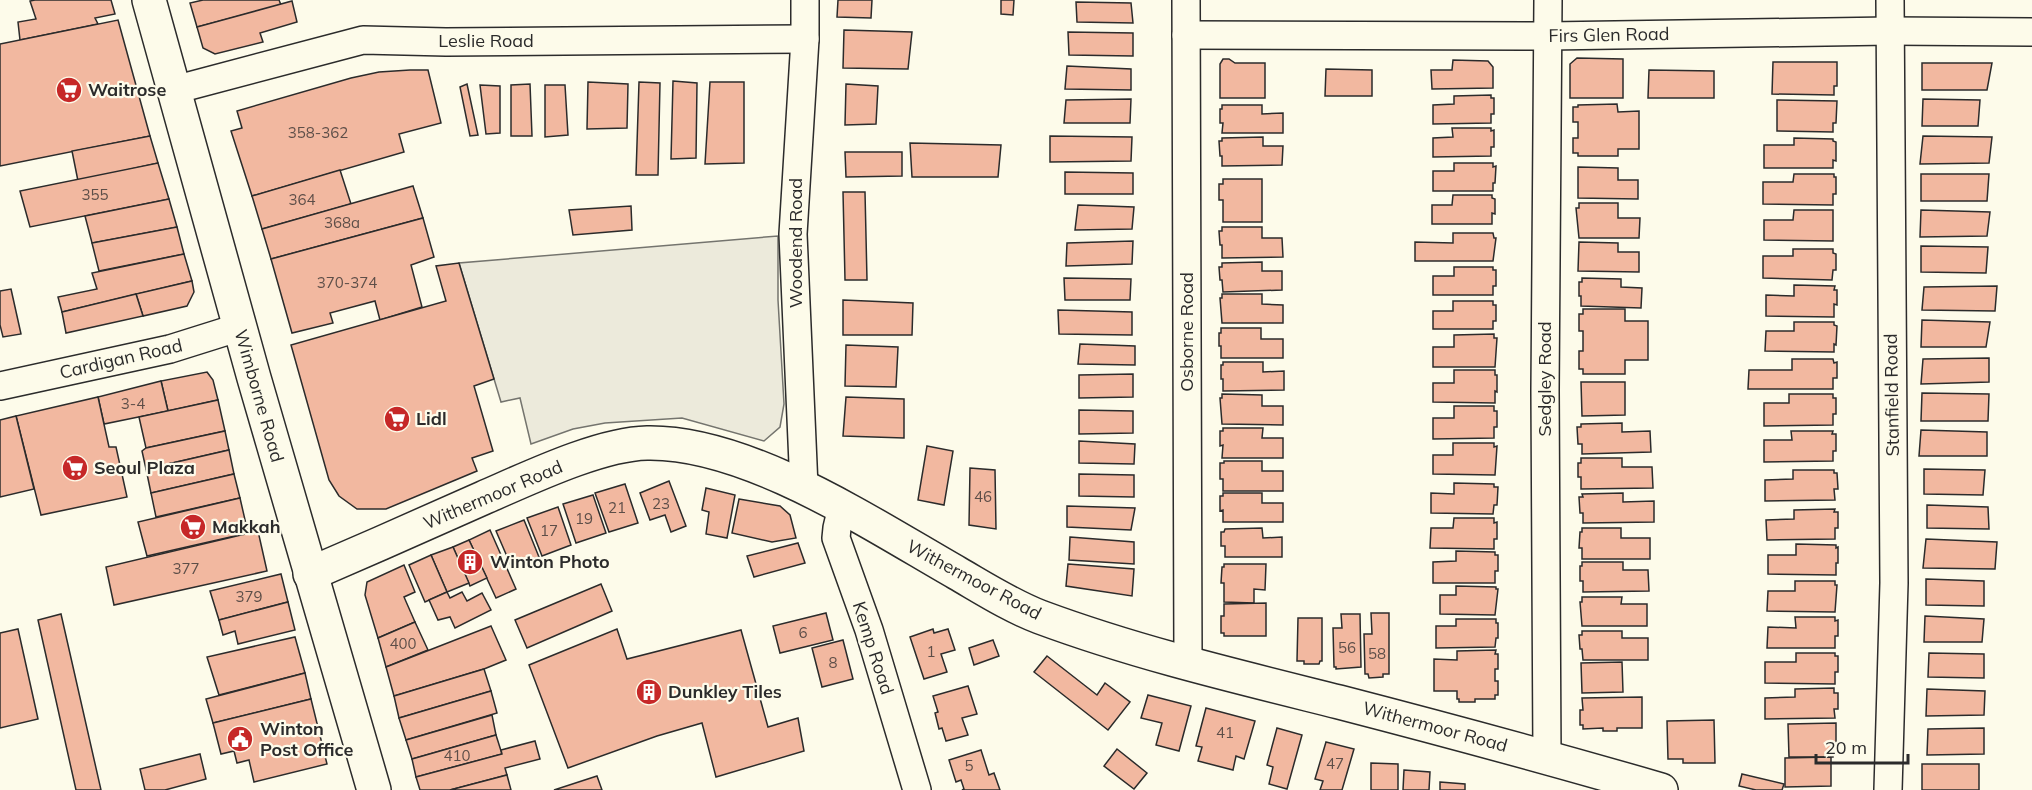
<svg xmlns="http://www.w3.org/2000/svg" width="2032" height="790" viewBox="0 0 2032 790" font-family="Mulish,sans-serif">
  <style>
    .parking { fill: #eceadb; stroke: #74746e; stroke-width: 1.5 }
    .building { fill: #f2b8a0; stroke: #2b2b2b; stroke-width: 1.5 }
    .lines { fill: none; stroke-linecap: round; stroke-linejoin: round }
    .minor-casing { stroke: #2b2b2b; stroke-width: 30 }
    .tertiary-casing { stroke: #2b2b2b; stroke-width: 36 }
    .minor { stroke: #fdfbea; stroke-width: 27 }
    .tertiary { stroke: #fdfbea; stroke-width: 33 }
    .labels { text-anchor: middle; stroke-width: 4.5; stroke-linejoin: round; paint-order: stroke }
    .number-label { font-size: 15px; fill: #5d4e48 }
    .street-label { font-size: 18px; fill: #2b2b2b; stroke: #fdfbea }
    .poi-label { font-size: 18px; font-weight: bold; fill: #2b2b2b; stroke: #fdfbea; text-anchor: start }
  </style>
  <rect width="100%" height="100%" fill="#fdfbea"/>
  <path class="parking" d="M778,236V300L784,404L780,427L764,441L682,418L605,423L573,429L531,444L520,398L501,402L459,263Z"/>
  <g class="building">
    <path d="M35,0H111L115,14L95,18L98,24L20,40L18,22L36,19L30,1Z"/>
    <path d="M203,0H279L281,5L197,27L190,3Z"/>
    <path d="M838,0H872L871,18L837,17Z"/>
    <path d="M1001,0H1014L1013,15L1001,14Z"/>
    <path d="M292,1L297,22L260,33L263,42L215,54L203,48L197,27Z"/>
    <path d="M1076,2L1131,3L1133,23L1077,22Z"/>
    <path d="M118,20L150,136L0,166V44Z"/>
    <path d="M844,30L912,32L908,69L843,68Z"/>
    <path d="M1068,32L1133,33V56L1069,55Z"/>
    <path d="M1577,58L1623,59V98H1570V64Z"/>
    <path d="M1223,59H1229L1235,63H1265V98H1220V64Z"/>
    <path d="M1453,60L1488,61L1493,67V88L1432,89L1431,70H1452Z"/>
    <path d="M1773,62H1837V86H1834V95L1772,94Z"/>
    <path d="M1922,63H1992L1987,90H1922Z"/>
    <path d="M1067,66L1131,69V90L1065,89Z"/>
    <path d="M1326,69L1372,70V96H1325Z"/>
    <path d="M410,70H428L441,123L399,134L404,152L252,196L231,131L242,128L237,111L351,78L379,72Z"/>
    <path d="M1649,70L1714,71V98H1648Z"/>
    <path d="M673,81L697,83L696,158L671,159Z"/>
    <path d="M588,82L628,84L627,128L587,129Z"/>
    <path d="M639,82L660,83L658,175H636Z"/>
    <path d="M710,82H744V163L705,164Z"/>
    <path d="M467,84L478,135L470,136L460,87Z"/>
    <path d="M530,84L532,136H511V85Z"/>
    <path d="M846,84L878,86L876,124L845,125Z"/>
    <path d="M480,85L500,86V133L486,134Z"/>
    <path d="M545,85H565L568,135L545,137Z"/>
    <path d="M1491,95V98H1494V114H1491V123L1433,124V105L1454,104V96Z"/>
    <path d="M1131,99L1130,123H1064L1066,100Z"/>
    <path d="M1923,99L1980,100L1978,126H1922Z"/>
    <path d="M1777,100L1837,101L1836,123H1833V132L1777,131Z"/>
    <path d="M1617,104L1618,112L1639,111V149H1618V156H1578V153H1573V138H1578V122H1573V107H1578V105Z"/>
    <path d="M1222,105H1262V114L1283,113V133H1222L1223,123H1220V109H1222Z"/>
    <path d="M1452,128H1491V131L1494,130V147H1491V156L1433,157V138L1453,137Z"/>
    <path d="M150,136L158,163L78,181L72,151Z"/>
    <path d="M1050,136L1132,137L1131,161L1050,162Z"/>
    <path d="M1923,136L1992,137L1989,163L1920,164Z"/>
    <path d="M1263,137V146H1283L1282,165L1222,166V156H1220L1219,141H1222V138Z"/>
    <path d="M1794,138L1833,139V141L1836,142V161L1833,160V168H1764V145H1794Z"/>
    <path d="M910,143L1001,145L998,177H912Z"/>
    <path d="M845,152H902V176L846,177Z"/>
    <path d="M158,163L169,199L30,227L20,191Z"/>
    <path d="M1454,163H1493V167L1496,166L1495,183H1493V191H1433V171H1454Z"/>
    <path d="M1578,167L1618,168V180H1638V199L1578,198Z"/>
    <path d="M340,170L351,204L262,229L252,196Z"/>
    <path d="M1065,172L1133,173V194H1065Z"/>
    <path d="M1794,174H1834V177H1836V194H1833V205L1763,204V182H1793Z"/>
    <path d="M1921,174H1989L1987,201H1921Z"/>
    <path d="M1223,179H1262V222H1223V200H1219V184H1223Z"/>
    <path d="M413,186L423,218L271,259L262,229Z"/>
    <path d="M843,192H865L867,280H845Z"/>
    <path d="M1453,195H1492V198L1495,199V214L1492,213V224H1432V205H1452Z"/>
    <path d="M169,199L177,227L92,243L85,216Z"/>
    <path d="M1579,203H1618V218H1640L1639,238H1579L1576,208H1579Z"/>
    <path d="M1078,205L1134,207L1132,229L1075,230Z"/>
    <path d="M631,206L632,230L573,235L569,210Z"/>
    <path d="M1794,210H1833V241L1764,240V220H1793Z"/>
    <path d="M1921,210L1990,212L1987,236L1920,237Z"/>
    <path d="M423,218L434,257L411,265L422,307L380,320L375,301L330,313L333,323L292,333L271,259Z"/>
    <path d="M177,227L184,254L99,271L92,243Z"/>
    <path d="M1222,227H1262V238H1282L1283,257L1222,258V245H1220L1219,231H1222Z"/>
    <path d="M1453,233H1493L1494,238H1496L1493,261H1415V242L1453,243Z"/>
    <path d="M1133,241L1132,264L1066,266L1067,243Z"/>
    <path d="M1579,242L1618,243V252H1639V272L1578,271Z"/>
    <path d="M1921,246L1988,247L1986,273L1921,272Z"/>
    <path d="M1793,249H1833V253L1836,254V270H1833L1832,280L1763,278V256H1793Z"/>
    <path d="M184,254L192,281L62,312L58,297L97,289L92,273Z"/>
    <path d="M1262,262V271H1282V290L1223,292L1222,280H1220L1219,267H1222V263Z"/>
    <path d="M459,263L494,379L474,386L493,451L472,458L477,471L386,509H357L339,496L329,480L291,345L446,301L436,266Z"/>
    <path d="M1454,267H1493V270H1496V286H1493V295H1433V276H1454Z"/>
    <path d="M1064,278L1131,279L1130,300H1065Z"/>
    <path d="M1582,278L1621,279V287L1642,288L1641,308L1581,306V296H1579V282H1582Z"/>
    <path d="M192,281L194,292L187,306L143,316L136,294Z"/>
    <path d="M1794,285L1835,286L1834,290H1837V305L1834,304V317L1766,316V295L1794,296Z"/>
    <path d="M1997,286L1995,311L1922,310L1924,287Z"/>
    <path d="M11,289L21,334L3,337L0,325V291Z"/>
    <path d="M136,294L143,316L66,333L62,312Z"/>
    <path d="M1222,294H1262V304L1283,305V323H1222L1220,298H1222Z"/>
    <path d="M843,300L913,303L912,335H843Z"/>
    <path d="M1453,301H1493V305H1496V321H1493V329H1433V311H1453Z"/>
    <path d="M1583,309H1625V321H1648V360H1625V374H1583V369H1579V351H1583V331H1579V314H1583Z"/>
    <path d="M1058,310L1132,312V335L1059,334Z"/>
    <path d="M1922,320L1990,322L1986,347H1921Z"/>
    <path d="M1794,322H1834V325L1837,326L1836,345L1834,344V352L1765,351L1766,331H1794Z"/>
    <path d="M1221,328H1261V339H1283V358H1221V346H1219V333H1221Z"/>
    <path d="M1494,334V338H1497L1495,367H1433V347H1454V335Z"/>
    <path d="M1080,344L1135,346V365L1078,364Z"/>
    <path d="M846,345L898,347L896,387L845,386Z"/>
    <path d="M1989,358V382L1921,384L1923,359Z"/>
    <path d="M1792,359H1833L1834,363L1837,362V378H1833V389H1748L1749,370H1792Z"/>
    <path d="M1223,362H1263V372L1284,371V390L1223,391V379H1221V365H1223Z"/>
    <path d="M1454,370H1495V375H1497V392L1495,391V403L1433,402V383H1454Z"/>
    <path d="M207,372L213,380L218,400L168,411L161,381Z"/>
    <path d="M1133,374V397L1079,398V375Z"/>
    <path d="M161,381L168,411L104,424L98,397Z"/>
    <path d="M1581,382H1625V415L1582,416Z"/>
    <path d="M1922,393L1989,394L1988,421H1921Z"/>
    <path d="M1222,394L1262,395V406H1283V425L1222,424L1220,398H1222Z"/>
    <path d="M1789,394H1833V398H1836V414H1833V425L1764,426V403H1789Z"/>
    <path d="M98,397L109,447H116L127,497L41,515L16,416Z"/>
    <path d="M846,397L904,399V438L843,436Z"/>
    <path d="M218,400L225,431L146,448L139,417Z"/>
    <path d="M1454,406H1494V411H1497V427H1494V438L1433,439V418H1454Z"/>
    <path d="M1079,410L1133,411V433L1079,434Z"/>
    <path d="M16,416L34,489L0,497V420Z"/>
    <path d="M1622,423V432L1650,431L1651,452L1582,454V444H1578L1577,427H1581V424Z"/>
    <path d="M1223,428H1263L1262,438H1283V458H1222L1223,445L1220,446V431H1223Z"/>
    <path d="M1921,430L1987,432V456H1919Z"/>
    <path d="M225,431L229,450L146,469L142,451L146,448Z"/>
    <path d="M1791,431H1833L1832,434H1836V451H1833V461L1764,462V440H1792Z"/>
    <path d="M1079,441L1135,444L1134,464L1079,463Z"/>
    <path d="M1453,443H1494V447L1497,446L1495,475L1433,474V455H1453Z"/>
    <path d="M927,446L953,451L944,505L918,500Z"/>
    <path d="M229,450L234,474L151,493L146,469Z"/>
    <path d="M1581,458H1622V467H1652L1653,488L1581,489V477H1578V463H1581Z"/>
    <path d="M1224,461H1262V471H1283V491H1223V479H1220V463H1224Z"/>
    <path d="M970,468L995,470L996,529L969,525Z"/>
    <path d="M1924,469L1985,470L1983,495L1924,494Z"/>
    <path d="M1793,470H1834V473H1837L1838,489H1834L1835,500L1765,501V480L1793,479Z"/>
    <path d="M234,474L240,498L156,517L151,493Z"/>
    <path d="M1079,474L1134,475V497L1079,496Z"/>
    <path d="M669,481L686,526L671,532L665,515L650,520L640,493Z"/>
    <path d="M1454,483L1494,484V487H1498L1497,505H1494L1493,514L1431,513V493L1454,494Z"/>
    <path d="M625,484L638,523L609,532L595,493Z"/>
    <path d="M706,488L735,495L727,538L706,534L709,512L702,510Z"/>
    <path d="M1223,493H1262V503H1283V522H1223V510L1220,511V496H1223Z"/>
    <path d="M1623,493V502L1654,501V522L1583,523V513H1580L1579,497H1583L1582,494Z"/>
    <path d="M593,495L606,533L576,543L563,504Z"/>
    <path d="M240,498L248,533L147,556L138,522Z"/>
    <path d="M739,499L780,506L790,515L796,538L772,542L732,533Z"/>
    <path d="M1927,505L1988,507L1989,529L1927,528Z"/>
    <path d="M1067,506L1135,508L1131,530L1067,527Z"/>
    <path d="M558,507L571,545L542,556L527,518Z"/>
    <path d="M1835,509L1834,512H1838V528H1835V539L1767,540L1766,520L1794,519V510Z"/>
    <path d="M1454,518H1494V523L1497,522V539H1494V549L1430,548L1431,528H1453Z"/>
    <path d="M524,520L539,557L512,568L496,531Z"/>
    <path d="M1262,528L1263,538L1282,537V557H1225V546H1221V532H1224L1225,529Z"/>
    <path d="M1582,528H1621V538H1650V559H1582V548H1579L1580,532H1582Z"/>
    <path d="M490,530L516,589L496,598L469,540Z"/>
    <path d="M258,531L267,571L114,605L106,567Z"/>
    <path d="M1070,537L1134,542V564L1069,560Z"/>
    <path d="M1926,539L1997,542L1995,569L1923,568Z"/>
    <path d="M469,540L487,578L470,586L453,547Z"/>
    <path d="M798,543L805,563L754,577L747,556Z"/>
    <path d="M1796,544L1836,545V548L1838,547V563H1836V575L1768,574V555H1796Z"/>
    <path d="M453,547L469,583L447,592L431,555Z"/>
    <path d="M1456,551L1495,552V555H1498V571H1495V583H1433V562L1456,561Z"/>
    <path d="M431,555L447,592L425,602L409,565Z"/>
    <path d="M1582,562H1623V570H1648L1649,591L1583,592V581H1580V566H1582Z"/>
    <path d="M1068,564L1134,569L1132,596L1066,586Z"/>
    <path d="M1224,564H1266L1265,590L1254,589V603L1224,602V583H1221L1222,567H1224Z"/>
    <path d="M404,565L415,592L404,597L415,622L378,638L365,595L367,582Z"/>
    <path d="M281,574L288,602L219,620L210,591Z"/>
    <path d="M1926,579L1984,581V606L1926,605Z"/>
    <path d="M1795,581H1835V585H1837L1835,612L1767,611L1768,591H1795Z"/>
    <path d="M601,584L612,611L527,648L515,620Z"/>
    <path d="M1456,586L1496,587V589H1498L1495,615L1440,614V595H1456Z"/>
    <path d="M447,592L450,598L462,592L467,601L482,593L491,610L455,628L450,617L438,620L429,600Z"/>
    <path d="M1582,597H1622L1621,604H1647V626H1582L1580,602H1582Z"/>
    <path d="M288,602L295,630L238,644L235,631L223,635L219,620Z"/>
    <path d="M1266,603V636H1224V633H1221V616H1224V604Z"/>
    <path d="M826,613L833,640L780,653L773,626Z"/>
    <path d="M1371,613H1389V674H1383V677L1369,678L1368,674H1365L1364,634H1372Z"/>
    <path d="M61,614L101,790H76L38,620Z"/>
    <path d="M1341,614H1360L1361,667L1336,669V667H1334L1333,628H1342Z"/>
    <path d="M1925,616L1984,619L1982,642H1924Z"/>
    <path d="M1795,617H1835V621L1838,620V636H1835V648H1767L1768,627L1796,628Z"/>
    <path d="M1298,618H1322V661H1320L1319,664H1304V661H1297Z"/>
    <path d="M1456,619H1496V623H1498V638H1496L1495,647L1436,648V626H1456Z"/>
    <path d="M415,622L428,650L386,667L378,638Z"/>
    <path d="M491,626L506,660L484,669L394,696L386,667Z"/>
    <path d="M18,629L38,719L0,728V633Z"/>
    <path d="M617,629L627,659L741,630L768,727L798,718L804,751L716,777L702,723L657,736L568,768L529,665Z"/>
    <path d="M933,629L934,633L948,629L955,650L941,654L947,672L924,679L910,637Z"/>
    <path d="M1582,631H1622V638H1648V660H1583L1582,649H1580L1579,635H1582Z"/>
    <path d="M295,637L305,673L219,695L207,657Z"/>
    <path d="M843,640L853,679L822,687L812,648Z"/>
    <path d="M993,640L999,656L974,665L969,648Z"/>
    <path d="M1496,650L1495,654H1498V669H1495V681H1498V695H1495V699H1475V702H1459V699H1457V691H1434V659L1457,660V651Z"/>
    <path d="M1796,653H1835V656H1838V672H1835V684L1765,683V662H1796Z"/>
    <path d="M1929,653L1984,654V678L1928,677Z"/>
    <path d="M1047,656L1097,695L1105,683L1130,702L1108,730L1034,672Z"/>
    <path d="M1622,662L1623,692L1582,693L1581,663Z"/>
    <path d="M484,669L491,691L399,718L394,696Z"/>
    <path d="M305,673L311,699L213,723L206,699Z"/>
    <path d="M968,686L977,714L962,718L968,735L946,741L942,728L939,729L935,713L938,712L933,696Z"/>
    <path d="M1834,688V693H1838V709H1834L1835,718L1765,719V698L1795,697V689Z"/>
    <path d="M1927,689L1985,691L1984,715L1926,716Z"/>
    <path d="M491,691L497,713L406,740L399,718Z"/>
    <path d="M1148,695L1191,706L1179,751L1156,745L1162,723L1141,718Z"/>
    <path d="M1642,697V728H1617V731H1603V728L1583,729V725H1580V710H1583L1582,698Z"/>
    <path d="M311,699L327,764L254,782L249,760L237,763L234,751L221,754L213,723Z"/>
    <path d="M1206,708L1255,721L1244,759L1236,756L1233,770L1198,761L1202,747L1196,746Z"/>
    <path d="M492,715L496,735L412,759L406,740Z"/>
    <path d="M1714,720L1715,763H1683V759H1668L1667,721Z"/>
    <path d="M1836,723V748H1833V757H1789L1788,724Z"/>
    <path d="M1277,728L1302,735L1287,789L1269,784L1273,767L1267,765Z"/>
    <path d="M1984,728V754L1927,755L1928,729Z"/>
    <path d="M496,735L502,754L416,777L412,759Z"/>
    <path d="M535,741L540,759L505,768L507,775L450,790H420L416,777L502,754L501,750Z"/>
    <path d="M1326,742L1354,749L1342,790H1320L1323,781L1315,779Z"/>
    <path d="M1117,749L1147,773L1134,789L1104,766Z"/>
    <path d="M981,750L989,775L994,773L1000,790H962L964,789L961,780L956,782L949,760Z"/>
    <path d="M200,754L206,779L165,790H145L140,769Z"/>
    <path d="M1831,757V786L1785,787V758Z"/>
    <path d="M1371,763L1398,764V790H1371Z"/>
    <rect x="1922" y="764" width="57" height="26"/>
    <path d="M1404,770L1430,772L1429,790H1403Z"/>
    <path d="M1742,774L1784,784L1782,790H1756L1739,786Z"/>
    <path d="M507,775L511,790H450Z"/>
    <path d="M597,776L602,790H554Z"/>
    <path d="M1440,782L1465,784V790H1440Z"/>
  </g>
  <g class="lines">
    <g class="minor-casing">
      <g id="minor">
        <path d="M1186,0L1188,663"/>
        <path d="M1186,35L1549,36L1890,31L2032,32"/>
        <path d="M174,90L363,40L446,42L805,39"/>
        <path d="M0,386L170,349L240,327"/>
        <path d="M804,487L793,234L805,39V0"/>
        <path d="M842,507L837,528L836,538L869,630L917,790"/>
        <path d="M1547,757L1545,390L1548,0"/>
        <path d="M1888,790L1894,583L1890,0"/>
      </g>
    </g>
    <g class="tertiary-casing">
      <g id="tertiary">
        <path d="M149,0L254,378L374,790"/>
        <path d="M310,574C368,549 425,524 483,498C527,479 599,444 647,443C747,441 871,524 957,573C983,588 1011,606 1040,617C1137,653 1239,677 1339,702C1447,730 1554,759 1661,790"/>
      </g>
    </g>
    <use href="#minor" class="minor"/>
    <use href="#tertiary" class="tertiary"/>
  </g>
  <defs>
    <g id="supermarket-disc" transform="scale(1.35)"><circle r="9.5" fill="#c62828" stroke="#fdfbea"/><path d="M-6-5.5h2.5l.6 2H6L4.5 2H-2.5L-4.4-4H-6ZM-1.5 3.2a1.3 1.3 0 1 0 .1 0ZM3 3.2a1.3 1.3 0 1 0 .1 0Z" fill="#fff"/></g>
    <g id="building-disc" transform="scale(1.35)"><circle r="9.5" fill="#c62828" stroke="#fdfbea"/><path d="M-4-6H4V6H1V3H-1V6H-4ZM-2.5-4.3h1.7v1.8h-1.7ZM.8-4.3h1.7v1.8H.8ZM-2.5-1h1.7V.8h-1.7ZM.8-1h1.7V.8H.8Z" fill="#fff"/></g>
    <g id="civic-disc" transform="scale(1.35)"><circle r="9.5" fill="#c62828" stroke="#fdfbea"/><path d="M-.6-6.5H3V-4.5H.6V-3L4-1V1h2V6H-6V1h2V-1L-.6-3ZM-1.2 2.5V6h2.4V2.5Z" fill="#fff"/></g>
  </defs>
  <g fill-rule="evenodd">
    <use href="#supermarket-disc" x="69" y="90"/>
    <use href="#supermarket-disc" x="397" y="419"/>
    <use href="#supermarket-disc" x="75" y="468"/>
    <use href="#supermarket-disc" x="193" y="527"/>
    <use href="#building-disc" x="470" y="562"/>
    <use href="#building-disc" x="649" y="692"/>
    <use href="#civic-disc" x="240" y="739"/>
  </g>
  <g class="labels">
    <g class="number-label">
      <text x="318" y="138">358-362</text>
      <text x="95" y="200">355</text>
      <text x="302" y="205">364</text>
      <text x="342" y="228">368a</text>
      <text x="347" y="288">370-374</text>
      <text x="133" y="409">3-4</text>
      <text x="983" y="502">46</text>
      <text x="661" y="509">23</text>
      <text x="617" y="513">21</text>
      <text x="584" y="524">19</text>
      <text x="549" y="536">17</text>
      <text x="186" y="574">377</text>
      <text x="249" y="602">379</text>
      <text x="803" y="638">6</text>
      <text x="403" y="649">400</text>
      <text x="1347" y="653">56</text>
      <text x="931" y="657">1</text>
      <text x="1377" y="659">58</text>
      <text x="833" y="668">8</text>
      <text x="1225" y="738">41</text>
      <text x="457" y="761">410</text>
      <text x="1335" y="769">47</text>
      <text x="969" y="771">5</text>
    </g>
    <g class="street-label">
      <text transform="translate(1609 35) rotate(-1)" y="6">Firs Glen Road</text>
      <text x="486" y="47">Leslie Road</text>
      <text transform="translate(796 243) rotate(-90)" y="6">Woodend Road</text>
      <text transform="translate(1187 332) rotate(-90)" y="6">Osborne Road</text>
      <text transform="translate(121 359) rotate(-13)" y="6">Cardigan Road</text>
      <text transform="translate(1545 379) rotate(-90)" y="6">Sedgley Road</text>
      <text transform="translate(1892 395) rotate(-91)" y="6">Stanfield Road</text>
      <text transform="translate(259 396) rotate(74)" y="6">Wimborne Road</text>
      <text transform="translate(493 495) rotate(-23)" y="6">Withermoor Road</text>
      <text transform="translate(974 580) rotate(28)" y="6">Withermoor Road</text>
      <text transform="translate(873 648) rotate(72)" y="6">Kemp Road</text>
      <text transform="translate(1435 727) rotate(15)" y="6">Withermoor Road</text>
    </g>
    <g class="poi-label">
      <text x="88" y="96">Waitrose</text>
      <text x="416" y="425">Lidl</text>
      <text x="94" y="474">Seoul Plaza</text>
      <text x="212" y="533">Makkah</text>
      <text x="490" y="568">Winton Photo</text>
      <text x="668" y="698">Dunkley Tiles</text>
      <text x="260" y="735">Winton<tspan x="260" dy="21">Post Office</tspan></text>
    </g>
  </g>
  <path d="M1816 754v9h92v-9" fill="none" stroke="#2b2b2b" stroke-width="3"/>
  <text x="1825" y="754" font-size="18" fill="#2b2b2b" stroke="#fdfbea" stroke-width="4.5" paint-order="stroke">20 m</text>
</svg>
